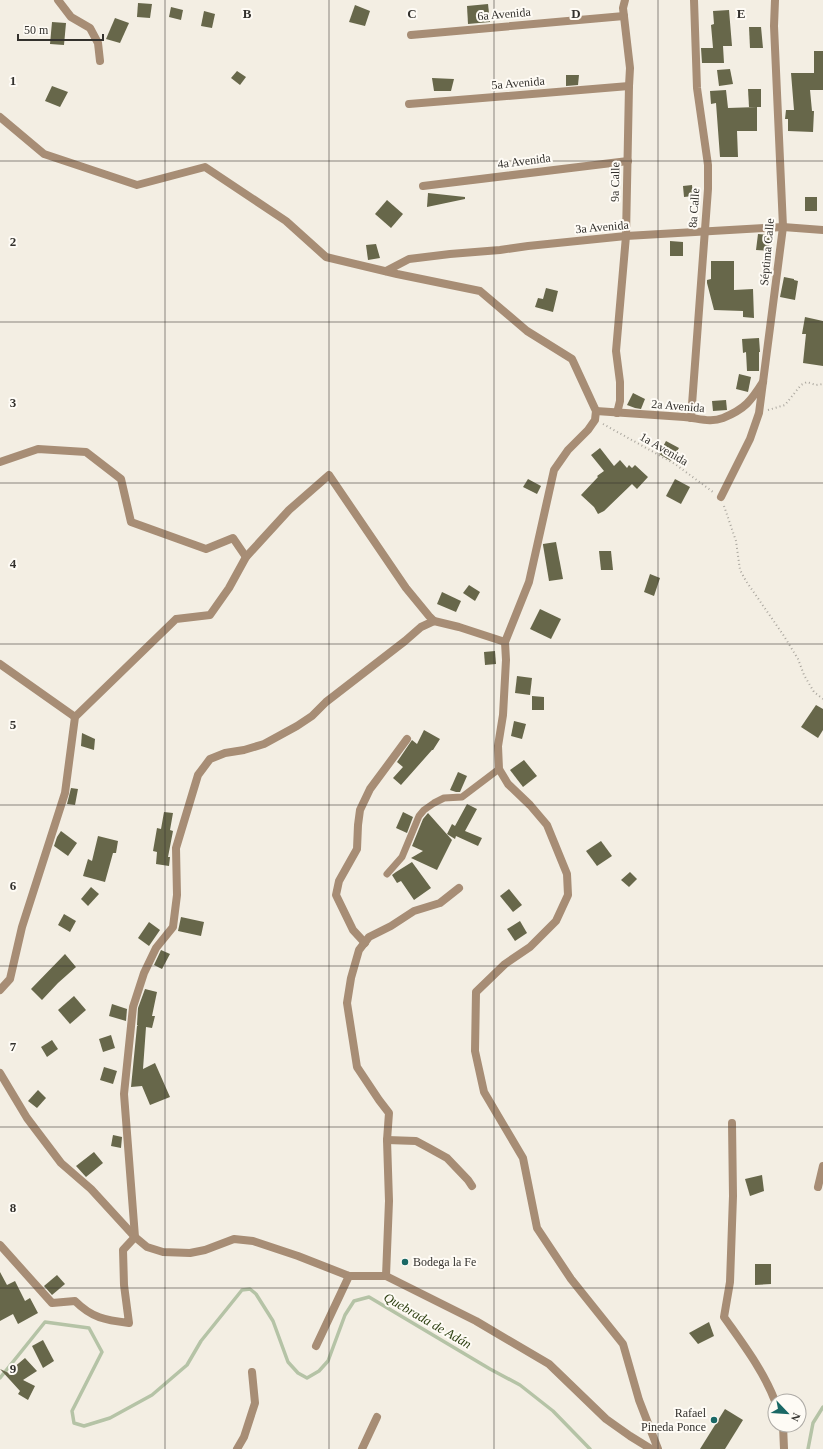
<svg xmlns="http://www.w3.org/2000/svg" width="823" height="1449" viewBox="0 0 823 1449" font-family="'Times New Roman',serif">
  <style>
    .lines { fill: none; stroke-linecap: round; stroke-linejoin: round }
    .stream { stroke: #b5c3a6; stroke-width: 3.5 }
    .building { fill: #67674a }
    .path { stroke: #aaa69e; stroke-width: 2; stroke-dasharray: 1 3; stroke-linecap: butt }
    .service { stroke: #a78d75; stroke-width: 7 }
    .minor { stroke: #a78d75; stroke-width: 8 }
    .grid { fill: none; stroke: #33312d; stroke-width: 1; stroke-opacity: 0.55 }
    .poi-dot { fill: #1a6865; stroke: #fefbf5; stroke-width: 1.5 }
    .labels { text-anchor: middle; stroke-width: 4; stroke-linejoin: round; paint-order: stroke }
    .street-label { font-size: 12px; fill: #33312d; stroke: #fefbf5 }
    .poi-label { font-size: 12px; fill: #33312d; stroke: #fefbf5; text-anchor: start }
    .water-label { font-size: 13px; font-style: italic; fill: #2e4012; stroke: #fefbf5 }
    .grid-label { font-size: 13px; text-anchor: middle; font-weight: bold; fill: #33312d; stroke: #fefbf5; stroke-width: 4; stroke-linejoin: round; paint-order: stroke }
  </style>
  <rect width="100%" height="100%" fill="#f3eee3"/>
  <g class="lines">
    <g class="stream">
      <path d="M0,1378L45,1322L89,1328L102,1352L72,1411L74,1423L84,1426L110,1418L152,1395L187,1365L201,1341L242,1290L250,1289L256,1294L273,1321L288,1362L298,1373L307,1378L319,1371L328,1361L345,1315L354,1301L369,1297L490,1369L520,1385L553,1411L590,1449"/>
      <path d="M808,1449L813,1423L823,1407"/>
    </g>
  </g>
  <g class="building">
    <path d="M138,3L152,4L150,18L137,17Z"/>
    <path d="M488,4L490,22L468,24L467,6Z"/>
    <path d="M355,5L370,11L365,26L349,22Z"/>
    <path d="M171,7L183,10L181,20L169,17Z"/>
    <path d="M729,10L732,46H723L724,63H702L701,48H713L711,25L714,24L713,11Z"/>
    <path d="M204,11L215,14L212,28L201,26Z"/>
    <path d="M115,18L129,23L120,43L106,39Z"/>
    <path d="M52,22L66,23L64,45L50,44Z"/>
    <path d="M749,27H761L763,48H750Z"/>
    <path d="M814,51H823V90H810L812,111H814L813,132L788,131V119H785L786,110H794L791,73H814Z"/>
    <path d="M730,69L733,84L719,86L717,70Z"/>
    <path d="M237,71L246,77L240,85L231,78Z"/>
    <path d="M566,75H579L578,85L566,86Z"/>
    <path d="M432,78L454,79L451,91H434Z"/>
    <path d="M52,86L68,92L60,107L45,101Z"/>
    <path d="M748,89H761V107H749Z"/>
    <path d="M726,90L728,108L757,107V131H737L738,157H720L716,103L711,104L710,91Z"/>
    <path d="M692,185L693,196L684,197L683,186Z"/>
    <path d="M428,193L465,197V199L427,207Z"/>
    <rect x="805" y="197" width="12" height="14"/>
    <path d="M387,200L403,214L391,228L375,214Z"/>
    <path d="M758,234L770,235L769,251L756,250Z"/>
    <path d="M670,241L683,242V256H670Z"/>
    <path d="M376,244L380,258L368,260L366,245Z"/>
    <path d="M711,261H734V290L753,289L754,318L743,317V311L714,310L707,283V280L711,279Z"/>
    <path d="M784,277L794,279V280L798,281L795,300L780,297Z"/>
    <path d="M546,288L558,291L553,312L535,307L538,298L543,299Z"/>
    <path d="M805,317L823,321V366L803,363L806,334H802Z"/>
    <path d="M759,338L760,352H759V371H747L746,352L743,353L742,339Z"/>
    <path d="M739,374L751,377L748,392L736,389Z"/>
    <path d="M633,393L645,399L641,409L635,408L627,405Z"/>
    <path d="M726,400L727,410L713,411L712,401Z"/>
    <path d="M666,441L679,448L671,461L659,454Z"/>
    <path d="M600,448L614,466L620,460L627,468L629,465L632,468L635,465L648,477L637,489L632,484L604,511L598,514L594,507L581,495L598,477L597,476L604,471L591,455Z"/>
    <path d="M528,479L541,486L537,494L523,487Z"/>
    <path d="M675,479L690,487L681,504L666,496Z"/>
    <path d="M556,542L563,579L549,581L543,545V544Z"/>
    <path d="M599,551H611L613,570H601Z"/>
    <path d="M650,574L660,578L654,596L644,592Z"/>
    <path d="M469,585L480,592L475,601L463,593Z"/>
    <path d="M442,592L461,601L456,612L437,604Z"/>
    <path d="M540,609L561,619L551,639L530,629Z"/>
    <path d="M495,651L496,664L485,665L484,652Z"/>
    <path d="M517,676L532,678L530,695L515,693Z"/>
    <path d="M532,696L544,697V710H532Z"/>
    <path d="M816,705L823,709V730L818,738L801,727Z"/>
    <path d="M514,721L526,724L522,739L511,736Z"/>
    <path d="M424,730L440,739L433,750H432L401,785L393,778L403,767L397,762L412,740L417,744Z"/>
    <path d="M82,733L95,739L94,750L81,746Z"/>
    <path d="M524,760L537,776L523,787L510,770Z"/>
    <path d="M458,772L467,776L460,792H456L450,790Z"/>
    <path d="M71,788L78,789L75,805L67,804Z"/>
    <path d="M467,804L477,809L465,831L482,838L478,846L456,836L455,839L447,834L452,824L455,826Z"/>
    <path d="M164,812L173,813L170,830L173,831L168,857H170L169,866L156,864L157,852L153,851L157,828L161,829Z"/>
    <path d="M403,812L413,817L407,833L396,828Z"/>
    <path d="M428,813L452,840L437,870L411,858L423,851L412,846L423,819Z"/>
    <path d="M61,831L77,843L68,856L54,846L57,837Z"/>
    <path d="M98,836L118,841L116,853H113L105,882L83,876L88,859L92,861Z"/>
    <path d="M601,841L612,856L597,866L586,851Z"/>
    <path d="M412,862L431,888L414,900L401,881L397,883L392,875L396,872Z"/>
    <path d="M630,872L637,879L629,887L621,880Z"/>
    <path d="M91,887L99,894L88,906L81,899Z"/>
    <path d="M509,889L522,905L513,912L500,896Z"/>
    <path d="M64,914L76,921L70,932L58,925Z"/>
    <path d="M181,917L204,922L201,936L178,931Z"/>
    <path d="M520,921L527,933L515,941L507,929Z"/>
    <path d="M149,922L160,930L149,946L138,938Z"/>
    <path d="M161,950L170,954L162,969L154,965Z"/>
    <path d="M65,954L76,967L58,983L42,1000L31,989Z"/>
    <path d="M145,989L157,992L152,1016H155L152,1028L146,1027L143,1069L155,1063L170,1097L150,1105L142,1086L131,1087L137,1026L138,1025H137L138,1008Z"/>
    <path d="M74,996L86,1010L70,1024L58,1010Z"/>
    <path d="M112,1004L127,1009L126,1021L109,1016Z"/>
    <path d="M111,1035L115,1048L103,1052L99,1039Z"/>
    <path d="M52,1040L58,1049L47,1057L41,1047Z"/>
    <path d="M104,1067L117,1071L113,1084L100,1080Z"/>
    <path d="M38,1090L46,1098L37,1108L28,1101Z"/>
    <path d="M113,1135L122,1137L121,1148L111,1146Z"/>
    <path d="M94,1152L103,1163L86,1177L76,1166Z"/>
    <path d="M762,1175L764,1191L750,1196L745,1179Z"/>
    <path d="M755,1264H771V1284L755,1285Z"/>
    <path d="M0,1272L7,1285L15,1281L25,1301L30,1298L38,1313L18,1324L13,1314L0,1321Z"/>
    <path d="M57,1275L65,1284L52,1295L44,1286Z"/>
    <path d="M709,1322L714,1336L698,1344L689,1333Z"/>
    <path d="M43,1340L54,1361L43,1368L32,1346Z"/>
    <path d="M25,1358L37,1371L23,1380L35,1386L28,1400L18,1394L20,1391L0,1369L13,1375L16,1372L13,1368Z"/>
    <path d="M725,1409L743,1420L725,1449H700Z"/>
  </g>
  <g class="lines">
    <g class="path">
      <path d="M768,410L785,405L801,385L807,382L816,385L823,384"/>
      <path d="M603,424L675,464L713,492"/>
      <path d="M724,506L736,541L740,570L746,581L784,636L798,659L804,675L811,687L814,692L823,699"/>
    </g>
    <path class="service" d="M387,874L402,857L419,816L424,810L434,803L444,798L462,797L499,769"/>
    <g class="minor">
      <path d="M58,0L71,17L90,28L98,43L100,61"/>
      <path d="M411,35L624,16"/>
      <path d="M409,104L629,86"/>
      <path d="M0,117L44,154L137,185L205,167L286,221L326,257L397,274L480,291L527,331L572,359L596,411L595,420L588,430L568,450L554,470L529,582L505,642L506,660L503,715L498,746L499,769L508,784L530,805L547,825L567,874L568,895L556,921L530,947L505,964L476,992L475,1051L484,1092L523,1158L537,1228L571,1279L623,1344L639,1400L658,1449"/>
      <path d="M423,186L628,161"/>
      <path d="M386,271L409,259L450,254L500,250L528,246L626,236L783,227L823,230"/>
      <path d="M596,411C625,413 655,415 684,417C698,418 710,423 723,418C745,409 751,401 763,382"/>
      <path d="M617,413L620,401V382L616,351L626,236L629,86L630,68L623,8L625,0"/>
      <path d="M691,418L708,189V165L697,88L694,0"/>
      <path d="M0,462L38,449L86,452L121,479L131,522L206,549L233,538L246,557"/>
      <path d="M721,497L750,439L759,413L783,227L774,26L775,0"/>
      <path d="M0,664L75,717"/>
      <path d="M365,943L353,930L336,895L339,881L357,849L358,825L360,810L370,789L407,739"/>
      <path d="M0,990L10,979L22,927L65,793L75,717L176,619L210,615L229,588L246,557L289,510L329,475L406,588L429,616L434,621"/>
      <path d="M0,1073L27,1118L61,1163L91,1189L135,1237L147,1247L163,1252L190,1253L205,1250L234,1239L253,1241L298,1256L349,1276H386L476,1321L549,1364L606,1419L630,1436L651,1449"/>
      <path d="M732,1123L733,1196L730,1282L724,1317C743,1344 763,1370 775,1401"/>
      <path d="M387,1140L416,1141L429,1148L447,1158L468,1180L472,1186"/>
      <path d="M818,1187L823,1166"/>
      <path d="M0,1245L52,1303L75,1301C92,1318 105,1320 129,1323L124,1285L123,1250L135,1237L124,1094L133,1007L144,973L156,948L173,927L177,895L176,848L198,775L210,759L225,753L244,750L264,744L297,726L312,716L326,702L405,641L421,627L434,621L459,627L505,642"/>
      <path d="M386,1276L389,1201L387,1140L389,1113L379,1100L357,1067L347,1003L351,978L359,950L369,937L391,926L414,911L440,903L459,888"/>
      <path d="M316,1346L349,1276"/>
      <path d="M783,1425L784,1449"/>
      <path d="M237,1449L244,1437L255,1403L252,1372"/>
      <path d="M362,1449L377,1417"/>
    </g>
  </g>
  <path class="grid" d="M165,0V1449M329,0V1449M494,0V1449M658,0V1449M0,161H823M0,322H823M0,483H823M0,644H823M0,805H823M0,966H823M0,1127H823M0,1288H823"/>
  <g class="poi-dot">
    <circle cx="405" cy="1262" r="4"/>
    <circle cx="714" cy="1420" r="4"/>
  </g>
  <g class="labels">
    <g class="street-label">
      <text transform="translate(504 14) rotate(-5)" y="4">6a Avenida</text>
      <text transform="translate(518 83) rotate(-5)" y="4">5a Avenida</text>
      <text transform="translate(524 161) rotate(-7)" y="4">4a Avenida</text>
      <text transform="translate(615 182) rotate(-89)" y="4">9a Calle</text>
      <text transform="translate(694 208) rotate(-86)" y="4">8a Calle</text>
      <text transform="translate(602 227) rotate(-5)" y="4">3a Avenida</text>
      <text transform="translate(767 252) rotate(-85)" y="4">Séptima Calle</text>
      <text transform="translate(678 406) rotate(5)" y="4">2a Avenida</text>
      <text transform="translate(664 449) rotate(30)" y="4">1a Avenida</text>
    </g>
    <g class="poi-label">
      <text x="413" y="1266">Bodega la Fe</text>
      <text x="706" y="1417" text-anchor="end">Rafael<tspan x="706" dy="14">Pineda Ponce</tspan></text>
    </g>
    <g class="water-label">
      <text transform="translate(428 1320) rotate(30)" y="5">Quebrada de Adán</text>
    </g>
  </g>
  <g class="grid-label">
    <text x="247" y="18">B</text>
    <text x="412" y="18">C</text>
    <text x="576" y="18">D</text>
    <text x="741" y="18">E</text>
    <text x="13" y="85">1</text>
    <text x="13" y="246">2</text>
    <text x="13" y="407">3</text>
    <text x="13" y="568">4</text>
    <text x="13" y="729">5</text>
    <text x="13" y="890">6</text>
    <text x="13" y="1051">7</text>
    <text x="13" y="1212">8</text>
    <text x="13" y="1373">9</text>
  </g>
  <g transform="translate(787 1413) rotate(115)"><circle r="19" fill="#fefbf5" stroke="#adaaa5"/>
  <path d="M0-3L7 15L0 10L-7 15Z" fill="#1a6865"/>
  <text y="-6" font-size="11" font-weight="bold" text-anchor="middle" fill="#33312d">N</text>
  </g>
  <path d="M18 34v6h85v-6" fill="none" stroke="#33312d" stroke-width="2"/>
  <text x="24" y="34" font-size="12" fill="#33312d" stroke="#fefbf5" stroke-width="3" paint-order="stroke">50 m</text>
</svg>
